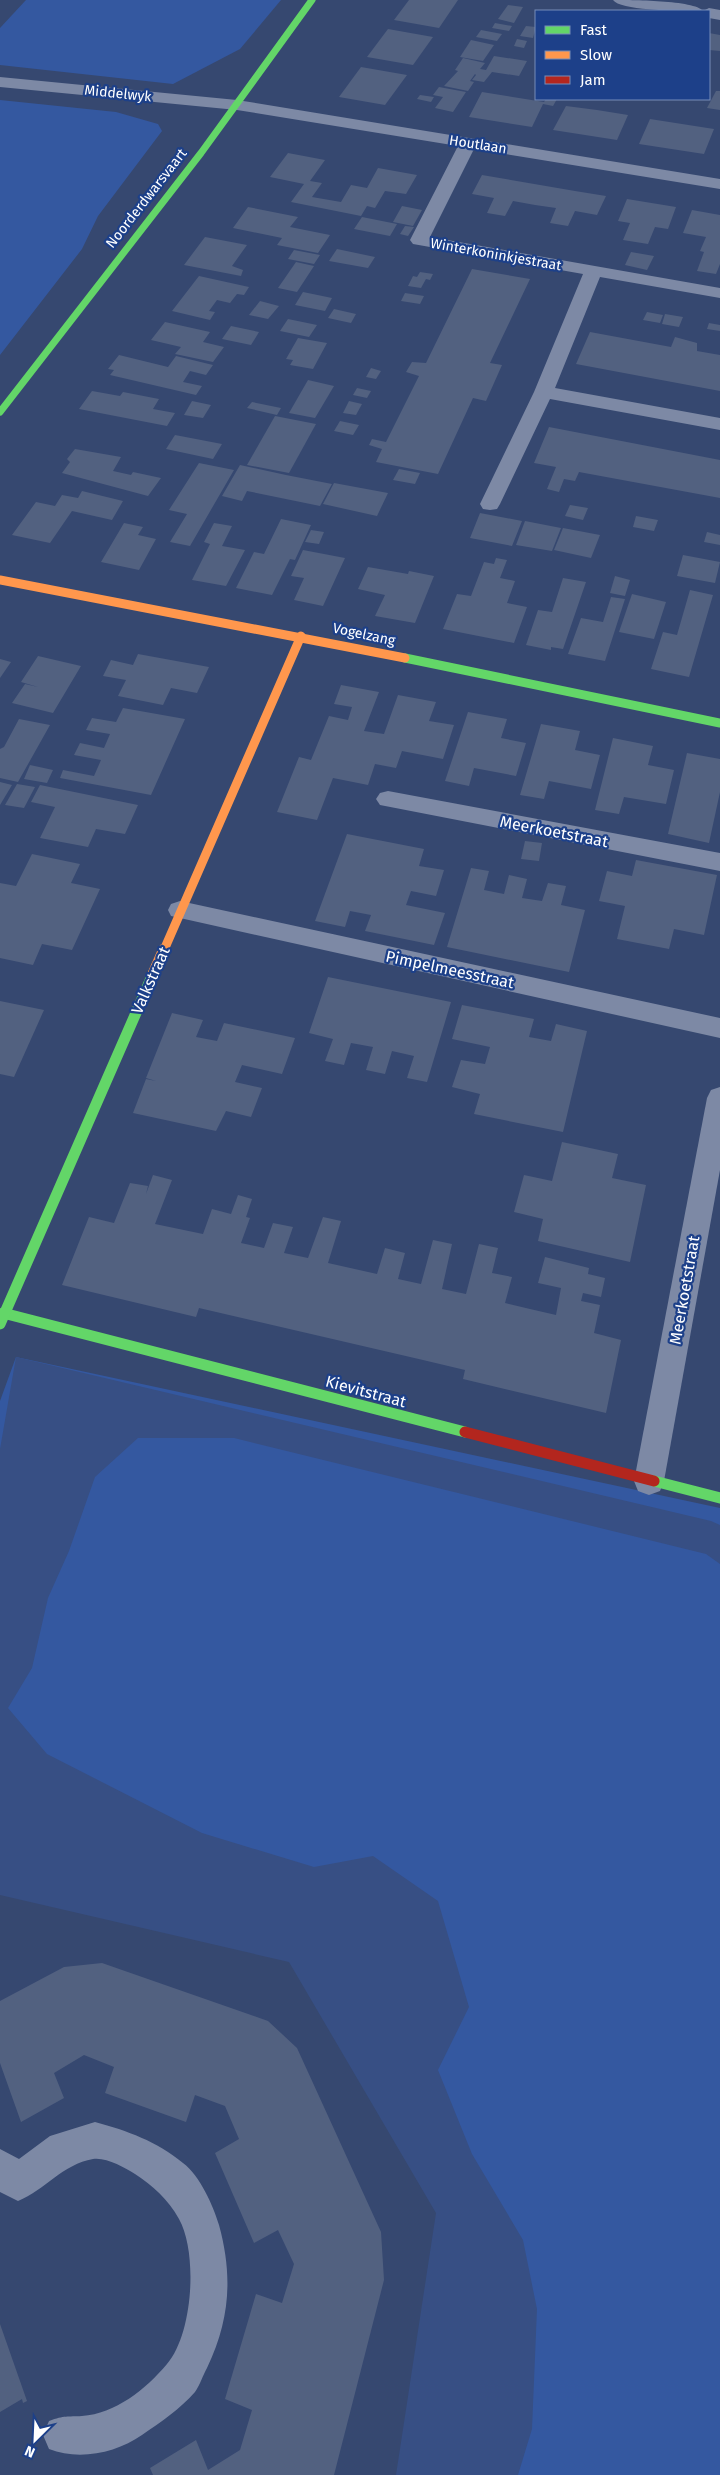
<svg xmlns="http://www.w3.org/2000/svg" width="720" height="2475" viewBox="0 0 720 2475" font-family="'Fira Sans',sans-serif">
  <style>
    .green { fill: #3458a0 }
    .water { fill: #374f84 }
    .building { fill: #526180 }
    .lines { fill: none; stroke-linecap: round; stroke-linejoin: round }
    .street { fill: #7d89a5; fill-rule: evenodd }
    .fast-far2 { stroke: #63d668; stroke-width: 7 }
    .fast-far1 { stroke: #63d668; stroke-width: 9 }
    .fast { stroke: #63d668; stroke-width: 11 }
    .slow-far1 { stroke: #ff974d; stroke-width: 9 }
    .slow { stroke: #ff974d; stroke-width: 11 }
    .jam { stroke: #b3261e; stroke-width: 11 }
    .labels { text-anchor: middle; stroke-width: 4.5; stroke-linejoin: round; paint-order: stroke }
    .far-street-label { font-size: 14px; fill: #fff; stroke: #1d4089 }
    .street-label { font-size: 16px; fill: #fff; stroke: #1d4089 }
  </style>
  <rect width="100%" height="100%" fill="#364870"/>
  <g class="green">
    <path d="M26,0H281L240,49L173,84L0,65V28Z"/>
    <path d="M0,100L116,112L158,124L162,131L98,216L82,249L0,355Z"/>
    <path d="M16,1357L720,1508V2475H415L448,2208L303,1949L0,1879V1401Z"/>
  </g>
  <path class="water" d="M16,1357L711,1521L720,1525V1564L706,1554L234,1438H138L95,1477L69,1551L48,1598L32,1668L8,1708L47,1754L202,1833L314,1867L373,1856L438,1901L469,2007L438,2070L472,2154L523,2240L537,2309L532,2429L518,2475H396L436,2213L289,1962L0,1895V1449Z"/>
  <g class="building">
    <path d="M409,0H458L439,28L394,20Z"/>
    <path d="M508,5L523,7L514,23L498,19Z"/>
    <path d="M495,23L512,26L509,31L492,28Z"/>
    <path d="M526,26L536,27L533,38L520,36Z"/>
    <path d="M388,29L433,37L413,65L367,57Z"/>
    <path d="M481,30L502,34L497,41L476,37Z"/>
    <path d="M709,33L720,35V51L709,50Z"/>
    <path d="M517,39L527,41L524,48L514,46Z"/>
    <path d="M471,40L494,45L483,61L460,57Z"/>
    <path d="M494,56L527,61L519,76L492,72L484,82L472,80L476,75L475,74L470,81L474,82L468,91L444,86L458,71L455,70L463,58L485,63L480,69L486,70Z"/>
    <path d="M361,67L407,75L385,105L339,97Z"/>
    <path d="M439,87L466,92L453,112L435,108L443,97L433,95Z"/>
    <path d="M716,91H720V110L707,108Z"/>
    <path d="M482,92L544,102L546,99H557L553,106L543,104L532,127L469,117Z"/>
    <path d="M420,95L434,97L431,102L417,99Z"/>
    <path d="M566,106L597,110L628,115L617,140L553,130Z"/>
    <path d="M650,119L714,129L704,154L639,144Z"/>
    <path d="M288,153L325,160L310,181L322,183L312,197L341,202L351,185L367,188L378,168L417,175L406,194L385,191L375,208L367,206L361,216L291,202L304,184L270,177Z"/>
    <path d="M482,175L575,191L606,196L597,215L575,211L568,226L550,223L556,208L535,205L513,201L505,216L487,213L494,198L472,194Z"/>
    <path d="M627,199L676,207L668,229L655,227L648,244L623,240L630,223L618,221Z"/>
    <path d="M402,206L422,210L413,226L393,222Z"/>
    <path d="M248,207L298,217L290,227L330,235L318,253L277,245L282,238L233,228Z"/>
    <path d="M692,210L720,215V264L716,274L697,271L704,252L700,251L706,237L683,233Z"/>
    <path d="M362,217L397,224L390,236L354,229Z"/>
    <path d="M405,226L414,227L408,236L400,234Z"/>
    <path d="M205,237L247,245L232,266L243,270L241,276L184,265Z"/>
    <path d="M337,249L375,257L368,268L329,261Z"/>
    <path d="M294,250L320,255L314,264L288,259Z"/>
    <path d="M631,252L654,256L647,270L625,265Z"/>
    <path d="M296,262L314,266L297,292L278,288Z"/>
    <path d="M472,269L530,279L490,363L502,365L486,401L473,398L438,474L376,462L382,449L369,445L372,439L386,442L419,376L406,372L412,362L426,363Z"/>
    <path d="M420,272L433,274L430,280L426,279L421,288L408,286L413,276L417,277Z"/>
    <path d="M199,276L249,287L244,295L237,294L230,303L217,300L209,311L215,312L210,320L172,311Z"/>
    <path d="M303,292L332,298L325,311L295,305Z"/>
    <path d="M405,293L424,296L420,304L401,301Z"/>
    <path d="M260,301L279,306L268,319L249,315Z"/>
    <path d="M334,309L356,314L351,323L328,318Z"/>
    <path d="M647,312L663,315L660,323L643,320Z"/>
    <path d="M665,314L683,317L679,327L662,324Z"/>
    <path d="M288,319L317,325L309,337L280,331Z"/>
    <path d="M165,322L210,332L203,342L224,347L213,362L175,354L181,347L151,340Z"/>
    <path d="M709,323L720,325V331L707,329Z"/>
    <path d="M231,326L259,332L251,345L222,339Z"/>
    <path d="M590,332L671,347L675,337L697,343V351L720,355V391L576,364Z"/>
    <path d="M298,338L327,343L313,369L290,365L293,360L286,359Z"/>
    <path d="M119,355L168,367L176,356L213,365L206,375L190,371L183,382L202,386L196,395L110,375L114,370L108,369Z"/>
    <path d="M371,368L381,371L376,379L366,377Z"/>
    <path d="M308,380L334,386L315,418L289,413Z"/>
    <path d="M357,388L371,391L367,398L353,395Z"/>
    <path d="M92,391L120,396L123,392L159,399L153,409L175,413L167,426L79,409Z"/>
    <path d="M192,401L211,405L203,418L184,415Z"/>
    <path d="M349,401L362,404L356,415L343,413Z"/>
    <path d="M252,402L281,408L277,415L247,408Z"/>
    <path d="M275,416L316,424L289,473L247,465Z"/>
    <path d="M340,421L359,425L353,435L334,431Z"/>
    <path d="M549,427L720,460V498L579,472L575,481L564,479L559,492L547,489L556,467L534,463Z"/>
    <path d="M175,435L222,444L213,459L166,449Z"/>
    <path d="M75,449L121,457L113,471L131,475L133,472L161,478L148,496L62,473L70,462L67,459Z"/>
    <path d="M199,463L234,470L190,546L170,542L187,514L169,510Z"/>
    <path d="M240,465L286,475L332,484L320,506L247,491L242,501L222,496Z"/>
    <path d="M399,469L420,473L415,484L393,480Z"/>
    <path d="M334,483L388,493L377,516L323,504Z"/>
    <path d="M82,491L123,501L112,520L72,511L50,543L12,535L36,502L55,506L62,495L78,498Z"/>
    <path d="M570,505L588,508L583,520L565,516Z"/>
    <path d="M480,513L522,521L512,546L470,538Z"/>
    <path d="M636,516L658,520L654,531L633,527Z"/>
    <path d="M281,519L311,525L295,560L290,559L272,595L236,588L254,552L264,554Z"/>
    <path d="M525,521L561,528L552,551L516,545Z"/>
    <path d="M124,523L143,527L138,535L156,539L139,570L101,562Z"/>
    <path d="M214,523L232,526L222,546L245,550L226,586L192,580L210,544L204,542Z"/>
    <path d="M563,528L600,535L591,558L554,550Z"/>
    <path d="M311,530L324,532L319,544L305,542Z"/>
    <path d="M707,532L720,535V545L704,542Z"/>
    <path d="M303,550L345,558L323,606L294,600L304,578L291,576Z"/>
    <path d="M683,555L720,562L715,583L677,576Z"/>
    <path d="M496,558L507,560L500,578L515,581L507,603L527,607L514,643L443,629L457,594L471,596L484,562L494,564Z"/>
    <path d="M368,567L408,574L409,571L434,576L415,623L375,616L385,595L358,589Z"/>
    <path d="M615,576L630,580L625,596L610,593Z"/>
    <path d="M563,578L586,582L563,649L551,647V650L526,645L538,610L552,612Z"/>
    <path d="M690,590L713,595L689,677L651,669L663,632L677,635Z"/>
    <path d="M632,594L666,602L654,639L619,632Z"/>
    <path d="M611,597L625,599L605,661L568,654L581,618L603,622Z"/>
    <path d="M138,654L209,667L197,693L171,688L163,705L118,696L126,680L103,676L111,660L133,665Z"/>
    <path d="M38,656L81,666L53,713L12,703L25,684L38,687L21,682Z"/>
    <path d="M0,659L11,662L0,678Z"/>
    <path d="M341,685L379,692L364,731L384,734L398,695L436,702L429,721L454,725L443,759L402,751L396,768L375,764L368,785L333,778L317,820L277,812L299,757L311,760L329,716L348,720L352,707L334,704Z"/>
    <path d="M123,708L185,719L151,795L60,778L63,770L94,776L101,760L74,755L80,743L104,748L110,734L86,730L92,718L116,722Z"/>
    <path d="M468,712L507,719L501,738L526,743L516,776L474,768L469,786L445,781Z"/>
    <path d="M19,719L50,725L18,782L0,778V749L4,747Z"/>
    <path d="M541,724L580,731L575,750L600,755L591,789L549,781L544,799L520,795Z"/>
    <path d="M613,738L653,746L648,765L674,770L666,804L624,797L619,814L595,810Z"/>
    <path d="M687,753L720,759V792L709,843L668,834Z"/>
    <path d="M30,765L53,770L47,783L24,779Z"/>
    <path d="M0,782L12,785L0,805Z"/>
    <path d="M17,784L35,787L24,808L5,805Z"/>
    <path d="M40,785L138,805L125,834L96,829L88,847L40,838L55,807L31,802Z"/>
    <path d="M347,834L424,849L419,866L444,870L436,896L411,891L406,905L445,913L434,945L365,931L371,915L350,911L345,927L315,921Z"/>
    <path d="M525,841L542,843L539,861L521,859Z"/>
    <path d="M32,854L80,864L71,883L100,889L72,950L42,944L33,965L0,958V883L16,886Z"/>
    <path d="M636,860L717,875L704,935L674,929L669,949L617,939L625,906L599,901L607,871L632,876Z"/>
    <path d="M471,868L489,871L484,890L504,894L509,875L527,879L522,898L542,901L548,883L566,886L561,905L585,910L569,972L447,947Z"/>
    <path d="M328,977L451,1002L427,1082L407,1078L414,1056L392,1051L385,1074L366,1070L373,1047L351,1043L344,1065L325,1061L333,1039L309,1033Z"/>
    <path d="M0,1001L44,1010L14,1077L0,1074Z"/>
    <path d="M462,1005L534,1019L529,1037L551,1041L556,1024L587,1031L563,1132L474,1114L480,1094L452,1087L461,1060L485,1064L490,1047L452,1039Z"/>
    <path d="M172,1013L203,1020L196,1037L217,1041L224,1023L295,1038L282,1074L242,1065L235,1082L262,1088L251,1117L226,1111L216,1131L133,1113L146,1079L156,1081L146,1078Z"/>
    <path d="M562,1142L618,1154L612,1178L646,1185L630,1262L538,1241L543,1219L514,1212L524,1175L552,1181Z"/>
    <path d="M153,1175L172,1180L155,1224L203,1234L212,1209L231,1214L238,1195L252,1199L246,1217L250,1218L241,1243L264,1248L273,1223L293,1227L284,1253L308,1258L323,1217L341,1221L328,1263L377,1274L385,1248L405,1253L398,1279L421,1284L433,1240L452,1244L442,1289L466,1294L479,1244L498,1248L492,1273L512,1277L505,1303L530,1309L556,1315L561,1288L538,1283L545,1257L589,1268L588,1274L605,1278L601,1297L583,1293L581,1301L600,1305L594,1333L621,1340L606,1413L463,1379L465,1370L423,1360L199,1308L196,1317L62,1285L89,1217L114,1223L130,1183L148,1186L146,1194Z"/>
    <path d="M102,1963L268,2021L282,2034L297,2048L381,2232L384,2280L334,2475H153L150,2468L196,2440L208,2470L240,2450L252,2410L225,2399L256,2294L282,2303L294,2264L278,2230L254,2243L215,2153L239,2139L225,2106L195,2095L186,2122L105,2093L114,2067L84,2055L54,2073L64,2098L21,2122L0,2063V2001L64,1967Z"/>
    <path d="M0,2324L27,2401L23,2403L22,2399L0,2412Z"/>
  </g>
  <g class="lines">
    <g class="street">
      <path d="M613,0C629,0 695,0 703,11L709,8L720,10V20L709,18V11C693,11 621,12 613,0Z"/>
      <path d="M0,77L237,100L720,179V189L474,149L430,237L720,288V298L600,277L555,388L720,418V430L550,399L500,504L497,509L490,510L483,509L480,504L534,392L583,274L413,244L410,240L458,146L237,110L0,87Z"/>
      <path d="M388,791L720,853V871L380,805L376,799L380,793Z"/>
      <path d="M180,901L720,1018V1038L171,916L168,910L171,904Z"/>
      <path d="M720,1087V1170L664,1481L660,1491L649,1495L638,1491L634,1481L707,1098L711,1090Z"/>
      <path d="M95,2122C128,2131 156,2141 183,2163C200,2176 213,2205 219,2225C233,2276 230,2320 207,2368C203,2375 200,2385 195,2392C180,2409 161,2422 142,2435C116,2453 79,2461 49,2449L43,2435L49,2421C65,2415 67,2417 82,2416C115,2414 146,2389 167,2364C193,2334 198,2253 179,2219C168,2199 153,2186 135,2174C124,2167 106,2157 93,2159C63,2164 45,2190 18,2201L0,2192V2149L19,2159L50,2136Z"/>
    </g>
    <path class="fast-far2" d="M0,412L201,153L312,0"/>
    <path class="fast-far1" d="M405,658L720,723"/>
    <g class="fast">
      <path d="M3,1313L465,1432"/>
      <path d="M0,1324L153,974"/>
      <path d="M654,1481L720,1498"/>
    </g>
    <g class="slow-far1">
      <path d="M0,580L405,658"/>
      <path d="M164,950L301,636"/>
    </g>
    <path class="slow" d="M153,974L164,949"/>
    <path class="jam" d="M465,1432L654,1481"/>
  </g>
  <g class="labels">
    <g class="far-street-label">
      <text transform="translate(118 93) rotate(6)" y="5">Middelwyk</text>
      <text transform="translate(478 144) rotate(9)" y="5">Houtlaan</text>
      <text transform="translate(146 198) rotate(-52)" y="5">Noorderdwarsvaart</text>
      <text transform="translate(496 254) rotate(10)" y="5">Winterkoninkjestraat</text>
      <text transform="translate(364 634) rotate(12)" y="5">Vogelzang</text>
    </g>
    <g class="street-label">
      <text transform="translate(554 831) rotate(11)" y="6">Meerkoetstraat</text>
      <text transform="translate(450 969) rotate(12)" y="6">Pimpelmeesstraat</text>
      <text transform="translate(150 980) rotate(-66)" y="6">Valkstraat</text>
      <text transform="translate(684 1290) rotate(-80)" y="6">Meerkoetstraat</text>
      <text transform="translate(366 1391) rotate(15)" y="6">Kievitstraat</text>
    </g>
  </g>
  <rect x="535" y="10" width="175" height="90" fill="#1d4089" stroke="#778cb8"/>
  <rect x="545" y="26" width="25" height="8" fill="#63d668" stroke="#778cb8"/>
  <text x="580" y="35" font-size="15" fill="#ffffff">Fast</text>
  <rect x="545" y="51" width="25" height="8" fill="#ff974d" stroke="#778cb8"/>
  <text x="580" y="60" font-size="15" fill="#ffffff">Slow</text>
  <rect x="545" y="76" width="25" height="8" fill="#b3261e" stroke="#778cb8"/>
  <text x="580" y="85" font-size="15" fill="#ffffff">Jam</text>
  <g transform="translate(35 2440) rotate(204)" stroke="#1d4089" stroke-width="4" paint-order="stroke">
  <path d="M0-4L9 19L0 12L-9 19Z" fill="#ffffff"/>
  <text y="-8" font-size="14" font-weight="bold" text-anchor="middle" fill="#ffffff">N</text>
  </g>
</svg>
